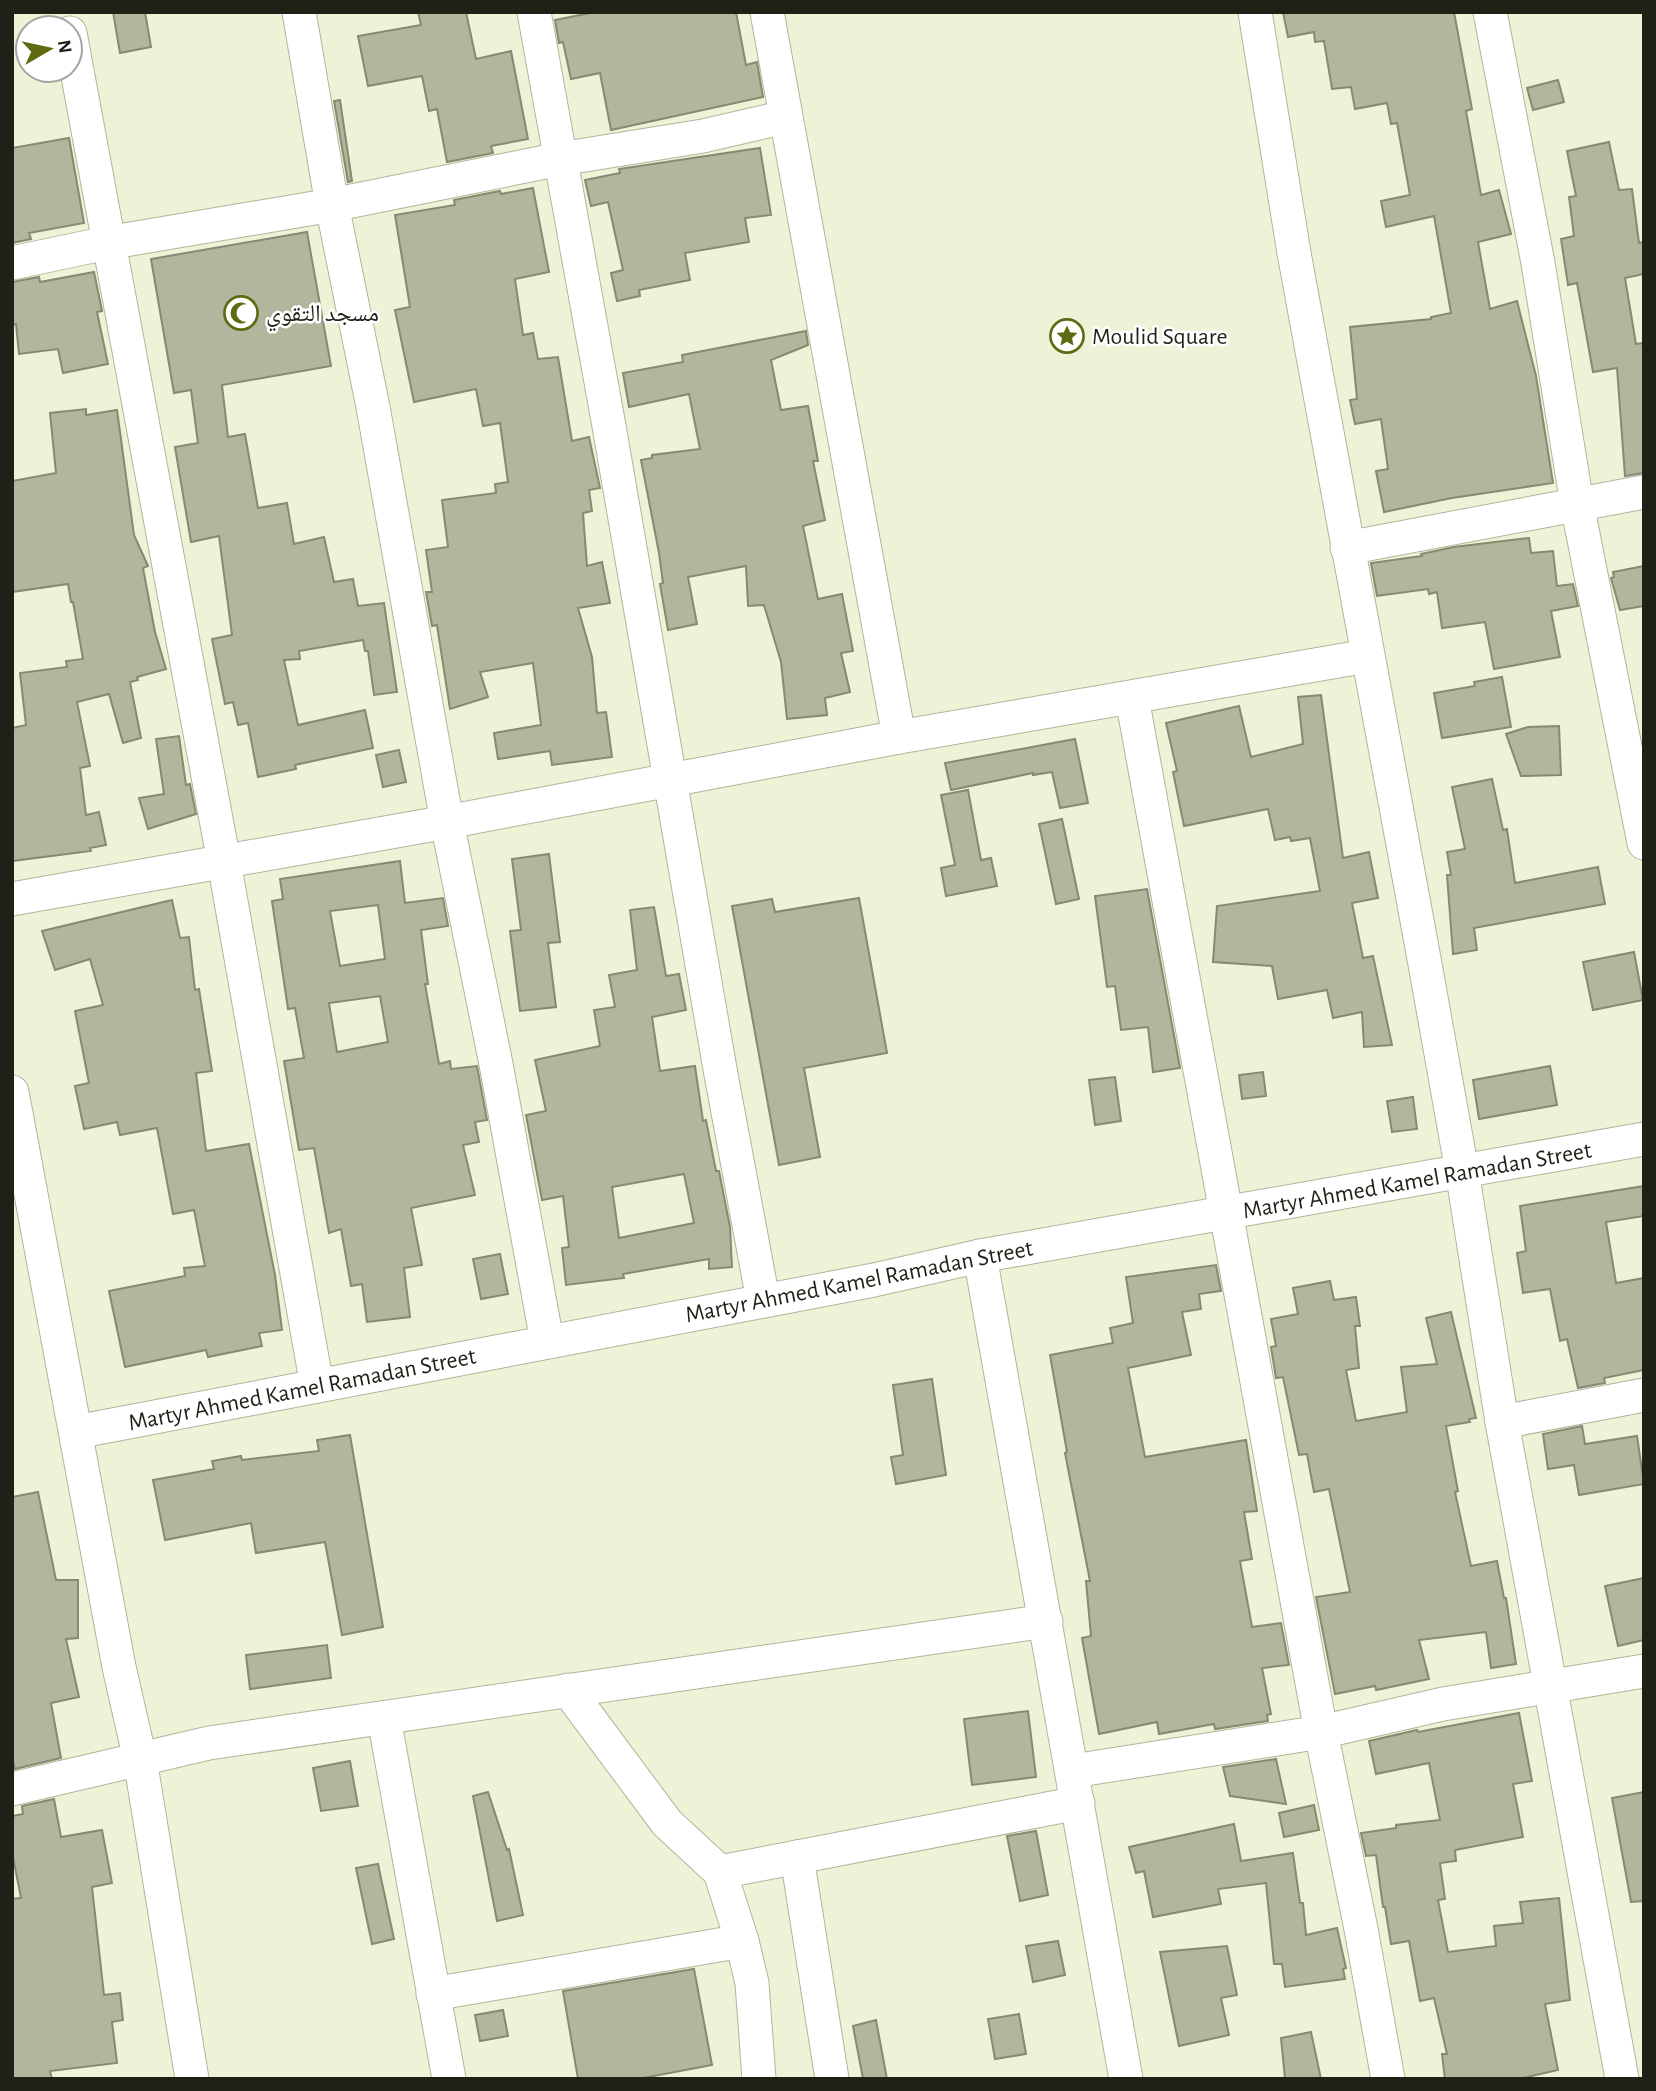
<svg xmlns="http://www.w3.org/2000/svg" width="1656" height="2091" viewBox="0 0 1656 2091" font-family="'Alegreya Sans','Noto Naskh Arabic',sans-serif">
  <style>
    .building { fill: #b1b69c; stroke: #858a71; stroke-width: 2; fill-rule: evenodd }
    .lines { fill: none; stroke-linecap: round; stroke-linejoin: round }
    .street-casing { stroke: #b0b69b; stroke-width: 35 }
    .street { stroke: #fff; stroke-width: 33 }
    .labels { text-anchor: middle; stroke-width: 5; stroke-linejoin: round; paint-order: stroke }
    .poi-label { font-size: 24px; fill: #1f2117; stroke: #fff; text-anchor: start }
    .street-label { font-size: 24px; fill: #1f2117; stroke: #fff }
  </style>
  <rect width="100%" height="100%" fill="#edf3d7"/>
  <g class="building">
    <path d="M113,12H145L151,47L120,53Z"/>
    <path d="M418,12H466L476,59L511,51L528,139L491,146L493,153L447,162L437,109L429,111L422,76L368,86L358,36L421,25Z"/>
    <path d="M595,12H736L746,65L757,62L763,97L611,130L600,73L571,79L563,42L559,43L555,20Z"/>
    <path d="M1283,12H1454L1472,109L1466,111L1481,195L1499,190L1511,234L1478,242L1490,309L1517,301L1536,376L1553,483L1452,498L1384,512L1376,471L1388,469L1381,419L1355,424L1350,400L1357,399L1350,327L1431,319V317L1451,313L1434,216L1386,227L1381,201L1410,195L1397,123L1391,124L1387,103L1355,109L1351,87L1332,89L1324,41L1315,42L1314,32L1288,37Z"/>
    <path d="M1558,80L1564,102L1533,110L1527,88Z"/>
    <path d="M340,100L352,181L348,182L334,101Z"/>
    <path d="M69,138L84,223L29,233L31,239L12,243V148Z"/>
    <path d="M1609,142L1619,190L1632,189L1639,243L1644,242V274L1625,278L1636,344L1644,343V473L1625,476L1617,368L1593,372L1577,283L1568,285L1561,239L1574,236L1569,197L1576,196L1567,151Z"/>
    <path d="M760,148L771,215L745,218L749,242L685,253L690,280L639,290L640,296L617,301L611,273L623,270L608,202L591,206L585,180L620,173L619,169Z"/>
    <path d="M533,188L549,272L515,279L523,335L533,333L538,359L558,357L572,441L589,437L600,488L589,490L592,511L583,513L587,566L602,562L610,603L578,608L592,657L597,713L606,712L612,757L552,765L550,751L498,759L494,733L541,725L533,663L480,672L488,697L450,709L437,625L432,626L426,592H432L426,550L448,547L442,500L496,493L495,484L508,482L500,423L483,426L476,389L414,402L395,310L410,307L395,215L455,205L454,200L500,191L501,194Z"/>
    <path d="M307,232L331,366L222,385L228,437L245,434L258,508L287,503L294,544L324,537L334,582L353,579L358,606L384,603L397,692L374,695L368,651H365L363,640L299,651L300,659L284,660L298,725L365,710L373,748L295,765L296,769L258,777L248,723L238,725L233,702L225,704L212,639L232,635L219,536L191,542L175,447L198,443L191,390L174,393L151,259Z"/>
    <path d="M94,272L102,311L97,312L108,364L63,373L58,349L19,354L16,324L12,325V282L39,277L40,282Z"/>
    <path d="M806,331L808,345L771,360L781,410L808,406L818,461H813L825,520L803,526L818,599L842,594L853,651L841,653L850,692L825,698L827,715L787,719L781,662L764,605L748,606L746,566L688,577L697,624L668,630L660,584L663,583L659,553L641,460L652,458V455L700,449L689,394L629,407L623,373L683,362L682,355Z"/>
    <path d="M86,409V415L117,410L134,535L148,566L143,568L155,632L166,669L137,677L138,680L130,682L141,738L123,743L109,694L77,702L90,766L80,768L86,815L99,812L106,845L90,848L91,851L12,861V728L26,725L20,673L67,667L66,661L83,659L73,602H71L68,584L12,592V481L56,473L50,413Z"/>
    <path d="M1529,538L1531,553L1553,551L1557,586L1573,584L1578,606L1551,611L1560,657L1494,669L1485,622L1442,628L1437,592L1429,594L1428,589L1377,596L1371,563L1422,556L1421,554L1454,547Z"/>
    <path d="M1644,566V606L1620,610L1611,578L1614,577L1613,572Z"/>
    <path d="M1502,677L1511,727L1442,738L1434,693L1475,686L1474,682Z"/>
    <path d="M1321,695L1343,858L1369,852L1378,898L1352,903L1363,958L1373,956L1392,1045L1364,1047L1362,1012L1333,1018L1327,990L1278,999L1272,966L1213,962L1217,906L1320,891L1310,838L1291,841L1290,837L1275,840L1268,809L1184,826L1173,772L1177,771L1166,723L1239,706L1251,757L1303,744L1298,697Z"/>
    <path d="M1559,726L1561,775L1521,776L1506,734L1528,727Z"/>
    <path d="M179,736L186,785L190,784L196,814L148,829L139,798L164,794L156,739Z"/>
    <path d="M1075,739L1088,803L1060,808L1052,772L1033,775V773L951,790L945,763Z"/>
    <path d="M399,750L406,782L383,787L376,755Z"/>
    <path d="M1492,779L1503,830L1507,829L1515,883L1598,867L1605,904L1474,928L1477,950L1453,954L1447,875H1451L1447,852L1465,849L1452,787Z"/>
    <path d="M968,790L981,860L991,858L997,886L946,896L941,868L955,865L941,795Z"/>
    <path d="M1062,819L1079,899L1056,904L1039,824Z"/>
    <path d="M549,854L560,942L548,943L556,1007L520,1011L510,931L521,930L512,859Z"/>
    <path d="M400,861L405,903L443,898L448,926L421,930L428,984H425L439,1064L450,1061L451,1069L477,1066L487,1120L475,1122L479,1142L463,1145L475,1195L411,1208L422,1265L404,1268L410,1317L367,1322L362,1284L351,1286L341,1229L329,1233L314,1148L299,1150L284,1061L304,1058L295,1008L288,1009L272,901L283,899L280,879ZM378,905L385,959L340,966L330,911ZM380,996L388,1042L337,1052L329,1003Z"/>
    <path d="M1147,889L1180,1068L1153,1072L1148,1027L1121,1030L1115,986L1107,987L1095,896Z"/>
    <path d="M859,898L887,1053L804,1068L820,1157L779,1165L732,906L772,899L775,912Z"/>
    <path d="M172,900L180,938L189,937L195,990L199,989L212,1071L196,1073L206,1151L249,1144L275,1275L282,1330L259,1333L262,1346L208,1357L206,1350L125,1367L109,1291L185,1276L184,1268L205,1266L194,1210L173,1214L157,1128L120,1135L117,1122L84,1129L75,1086L89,1083L75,1011L103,1005L90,959L55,970L42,931Z"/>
    <path d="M654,907L666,976L679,974L686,1010L652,1017L660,1071L695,1066L703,1121L706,1120L716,1171H719L730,1227L732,1267L709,1269V1259L623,1274L624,1278L566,1285L562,1248L569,1247L563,1196L542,1200L526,1115L546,1111L535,1060L600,1046L594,1010L615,1007L609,975L637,970L630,910ZM684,1174L694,1223L619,1238L612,1187Z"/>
    <path d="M1634,952L1643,1000L1593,1010L1583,962Z"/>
    <path d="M1550,1066L1557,1105L1479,1119L1473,1080Z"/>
    <path d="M1263,1072L1266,1096L1242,1099L1239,1075Z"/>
    <path d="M1115,1077L1121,1121L1095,1125L1089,1080Z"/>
    <path d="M1413,1097L1417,1129L1392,1132L1387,1101Z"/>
    <path d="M1644,1186V1216L1606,1222L1616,1283L1644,1278V1370L1604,1378L1605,1383L1578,1388L1567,1339L1560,1341L1550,1289L1523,1293L1517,1253L1526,1251L1520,1206Z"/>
    <path d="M500,1254L508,1294L481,1299L473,1259Z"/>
    <path d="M1216,1265L1221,1291L1199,1294L1201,1309L1182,1312L1191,1355L1128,1368L1145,1457L1246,1440L1257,1511L1244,1512L1252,1559L1240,1561L1252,1627L1281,1623L1289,1665L1262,1668L1271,1714L1267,1715L1268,1721L1215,1729L1214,1724L1159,1734L1157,1722L1099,1734L1082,1638L1091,1636L1086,1581H1090L1065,1453L1067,1452L1050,1355L1113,1343L1110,1328L1133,1323L1126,1277Z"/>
    <path d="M1330,1281L1334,1300L1356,1297L1360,1326H1355L1359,1368L1346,1370L1356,1421L1407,1412L1401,1367L1437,1364L1426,1318L1451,1312L1476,1418L1469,1419L1470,1422L1446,1426L1458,1491L1455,1492L1471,1566L1497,1561L1504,1598H1506L1516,1664L1491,1668L1486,1632L1419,1640L1429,1679L1376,1690L1375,1686L1335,1694L1316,1597L1350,1592L1329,1489L1314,1492L1307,1454L1299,1455L1283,1377L1276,1378L1271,1347L1276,1346L1271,1319L1298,1314L1293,1288Z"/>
    <path d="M932,1379L946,1475L896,1484L891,1457L903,1455L893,1385Z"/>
    <path d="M1582,1426L1585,1444L1637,1436L1644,1484L1579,1495L1574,1465L1548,1469L1543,1434Z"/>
    <path d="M350,1435L383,1627L342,1635L325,1542L256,1553L251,1523L165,1540L153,1480L214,1469L212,1461L241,1456L242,1460L319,1451L317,1440Z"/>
    <path d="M38,1492L56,1580H78V1638L66,1639L79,1697L51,1703L61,1758L15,1769L12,1757V1497Z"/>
    <path d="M1644,1578V1640L1618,1646L1605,1586Z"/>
    <path d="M327,1645L331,1678L250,1689L246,1655Z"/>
    <path d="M1028,1711L1036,1777L972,1785L964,1719Z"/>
    <path d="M1519,1713L1532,1781L1513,1784L1523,1837L1455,1850L1456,1861L1440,1863L1445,1899L1438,1900L1448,1952L1496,1946L1494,1926L1523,1923L1520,1902L1559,1898L1570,2000L1545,2004L1558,2070L1519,2079H1445L1442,2054H1447L1434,1998L1420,2001L1409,1941L1391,1944L1385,1907H1383L1376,1855L1366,1856L1361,1833L1396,1828V1825L1440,1820L1429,1763L1376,1774L1369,1741L1417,1730L1418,1732Z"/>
    <path d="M1276,1759L1286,1804L1230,1796L1223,1767Z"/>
    <path d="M350,1761L358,1806L321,1811L313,1768Z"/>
    <path d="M488,1792L507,1850L509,1849L523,1915L497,1921L473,1796Z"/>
    <path d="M1644,1792V1901L1631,1902L1612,1798Z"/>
    <path d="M54,1799L61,1837L102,1830L112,1883L92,1887L104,1995L120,1993L123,2020L112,2022L117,2063L50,2071L52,2079H12V1899L21,1898L12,1852V1816L23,1814L22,1806Z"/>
    <path d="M1314,1805L1319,1830L1284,1837L1279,1813Z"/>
    <path d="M1234,1824L1241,1861L1293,1853L1300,1903H1303L1306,1935L1337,1928L1346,1968L1343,1969L1345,1979L1285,1987L1282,1964H1274L1266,1883L1218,1889L1221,1904L1153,1917L1144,1871L1136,1873L1129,1847Z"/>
    <path d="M1036,1831L1048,1895L1020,1901L1007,1836Z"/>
    <path d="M378,1864L394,1939L372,1944L356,1868Z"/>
    <path d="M1058,1941L1065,1975L1033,1982L1026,1946Z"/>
    <path d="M1227,1946L1237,1995L1221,1998L1229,2035L1179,2046L1160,1952Z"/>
    <path d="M694,1969L712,2065L638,2079H578L563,1991Z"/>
    <path d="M503,2010L508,2036L480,2041L475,2015Z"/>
    <path d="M1019,2014L1026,2054L995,2059L988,2019Z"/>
    <path d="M876,2020L887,2079H863L853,2026Z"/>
    <path d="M1311,2032L1321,2079H1285L1281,2038Z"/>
  </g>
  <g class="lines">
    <g class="street-casing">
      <g id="street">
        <path d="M299,12L332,205L373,407L447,822L496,1064L547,1341"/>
        <path d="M534,12L609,426L720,1069L763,1300"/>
        <path d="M767,12L899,737"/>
        <path d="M1255,12L1294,253L1425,964L1462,1171L1502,1422L1622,2079"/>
        <path d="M1490,12L1538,263L1577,504L1644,843"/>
        <path d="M70,33L224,862L317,1386"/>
        <path d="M12,263L107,243L332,205L560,159L703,136L785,117"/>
        <path d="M1347,548L1644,492"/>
        <path d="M1132,698L1321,1732L1361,1929L1388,2079"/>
        <path d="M12,899L447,822L899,737L1367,656"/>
        <path d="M12,1092L119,1667L140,1759L192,2079"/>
        <path d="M980,1256L1126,2079"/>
        <path d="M1502,1422L1644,1395"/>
        <path d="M76,1432L874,1280L980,1256L1644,1139"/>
        <path d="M568,1690L667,1823L720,1872L742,1941L752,1983L759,2079"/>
        <path d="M384,1718L449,2079"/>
        <path d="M1073,1771L1321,1732L1443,1704L1644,1671"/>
        <path d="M12,1789L209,1743L1046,1621"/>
        <path d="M797,1857L832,2079"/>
        <path d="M720,1872L1078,1803"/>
        <path d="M433,1994L742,1941"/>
      </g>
    </g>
    <use href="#street" class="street"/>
  </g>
  <defs>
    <g id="mosque-ring" transform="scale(1.75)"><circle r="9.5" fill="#fff" stroke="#5f6a11" stroke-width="1.5"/><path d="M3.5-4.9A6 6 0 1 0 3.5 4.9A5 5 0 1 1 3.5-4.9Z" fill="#5f6a11"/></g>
    <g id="sight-ring" transform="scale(1.75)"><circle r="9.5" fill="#fff" stroke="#5f6a11" stroke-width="1.5"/><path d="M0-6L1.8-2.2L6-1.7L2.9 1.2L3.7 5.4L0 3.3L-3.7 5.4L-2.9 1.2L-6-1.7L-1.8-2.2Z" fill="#5f6a11"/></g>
  </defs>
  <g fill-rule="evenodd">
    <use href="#mosque-ring" x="241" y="313"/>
    <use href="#sight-ring" x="1067" y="336"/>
  </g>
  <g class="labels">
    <g class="poi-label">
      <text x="266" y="321">مسجد التقوي</text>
      <text x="1092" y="344">Moulid Square</text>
    </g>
    <g class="street-label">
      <text transform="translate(1417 1180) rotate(-10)" y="8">Martyr Ahmed Kamel Ramadan Street</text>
      <text transform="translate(859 1281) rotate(-11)" y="8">Martyr Ahmed Kamel Ramadan Street</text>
      <text transform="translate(302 1389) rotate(-11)" y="8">Martyr Ahmed Kamel Ramadan Street</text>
    </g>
  </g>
  <rect width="1656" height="2091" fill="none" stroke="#1f2117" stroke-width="28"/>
  <g transform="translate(49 49) rotate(81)"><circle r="33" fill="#ffffff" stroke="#a5a6a2" stroke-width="2"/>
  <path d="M0-5L12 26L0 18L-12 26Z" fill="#5f6a11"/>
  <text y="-10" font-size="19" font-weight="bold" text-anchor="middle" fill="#1f2117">N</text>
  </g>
</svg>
